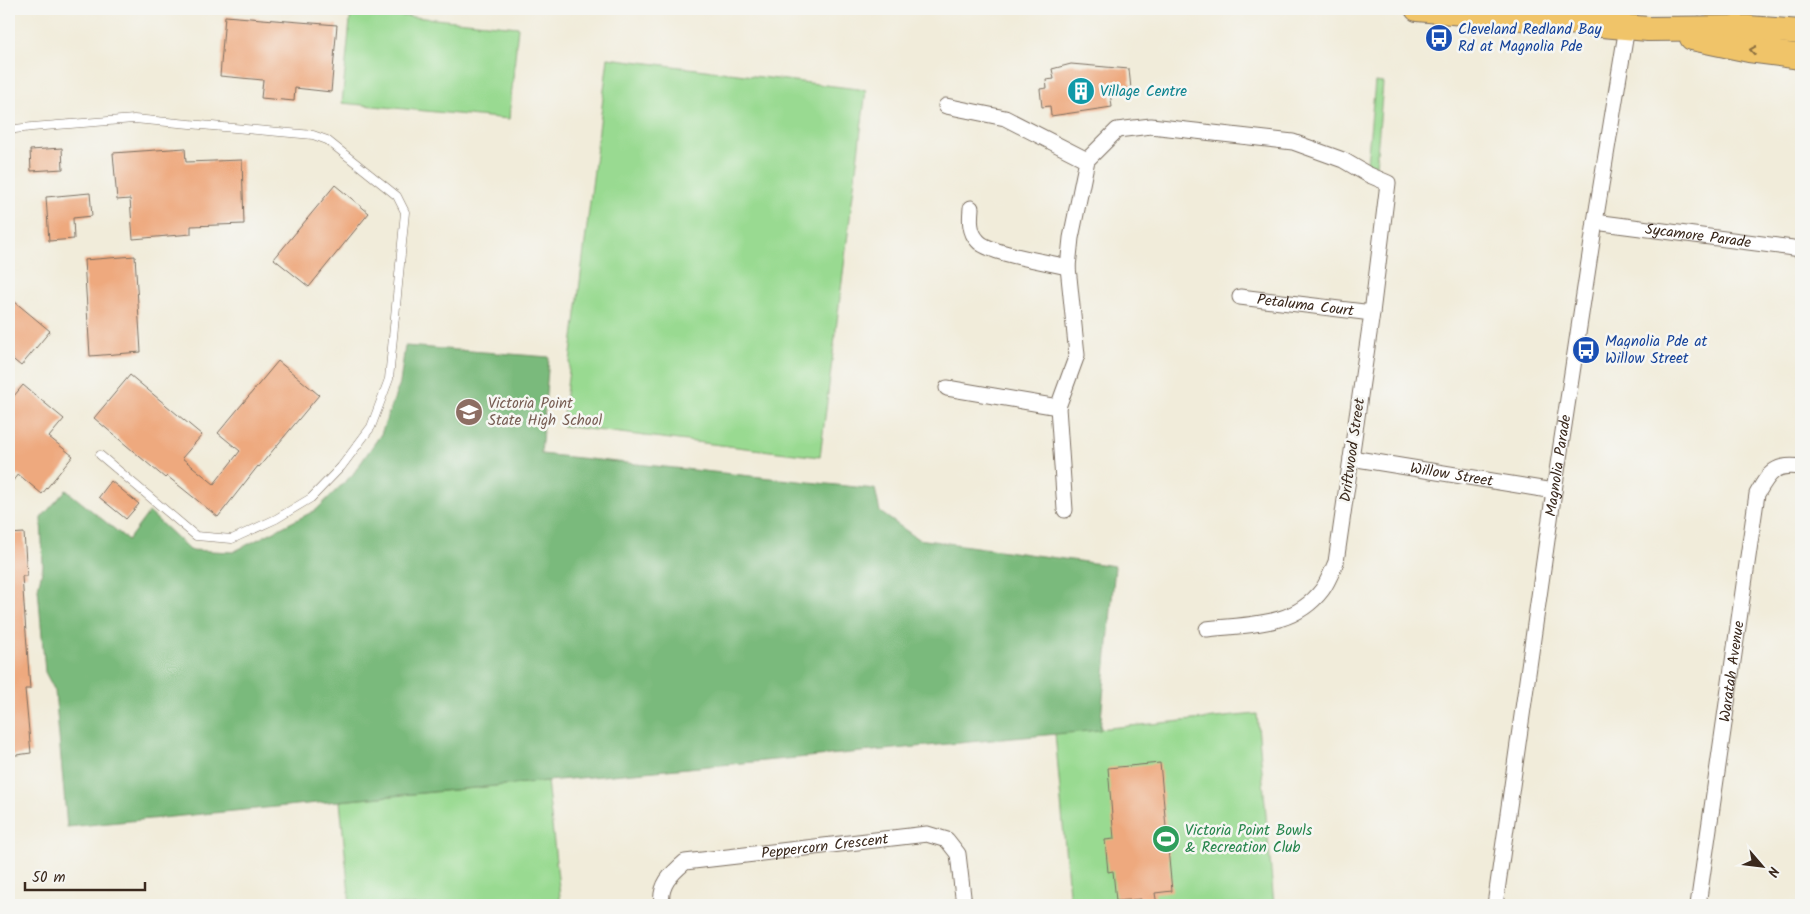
<svg xmlns="http://www.w3.org/2000/svg" width="1810" height="914" viewBox="0 0 1810 914" font-family="Kalam,sans-serif">
  <style>
    .green { fill: #99da91; stroke: #6a8258 }
    .forest { fill: #7aba7b; stroke: #5a724c }
    .building { fill: #eea97e }
    .lines { fill: none; stroke-linecap: round; stroke-linejoin: round }
    .service-casing { stroke: #7b6e60; stroke-width: 9 }
    .minor-casing { stroke: #7b6e60; stroke-width: 17 }
    .trunk-casing { stroke: #7b6e60; stroke-width: 26 }
    .service { stroke: #fff; stroke-width: 8 }
    .minor { stroke: #fff; stroke-width: 15 }
    .trunk { stroke: #f0c469; stroke-width: 24 }
    .oneway { stroke: #8c6f40 }
    .labels { text-anchor: middle; stroke-width: 5; stroke-linejoin: round; paint-order: stroke }
    .transit-label { font-size: 15px; fill: #164399; stroke: #f6f6f2; text-anchor: start }
    .culture-label { font-size: 15px; fill: #0d838f; stroke: #f6f6f2; text-anchor: start }
    .street-label { font-size: 15px; fill: #3b2a1e; stroke: #f6f6f2 }
    .education-label { font-size: 15px; fill: #785e54; stroke: #f6f6f2; text-anchor: start }
    .leisure-label { font-size: 15px; fill: #27864d; stroke: #f6f6f2; text-anchor: start }
  </style>
  <rect width="100%" height="100%" fill="#f6f6f2"/>
  <filter id="ink" filterUnits="userSpaceOnUse"><feTurbulence type="fractalNoise" baseFrequency=".02" numOctaves="2"/><feDisplacementMap in="SourceGraphic" scale="10" xChannelSelector="R" yChannelSelector="G"/><feConvolveMatrix kernelMatrix="1 2 1 2 8 2 1 2 1" color-interpolation-filters="sRGB"/></filter>
  <filter id="wash" filterUnits="userSpaceOnUse"><feTurbulence type="fractalNoise" baseFrequency=".0096" numOctaves="4" result="noise"/><feDisplacementMap in="SourceGraphic" scale="20" xChannelSelector="R" yChannelSelector="G"/><feGaussianBlur stdDeviation="1.12" result="paint"/><feColorMatrix in="noise" values="0 0 0 0 0 0 0 0 0 0 0 0 0 0 0 0 0 1.4 0 .05"/><feComposite in="paint" operator="in"/></filter>
  <g filter="url(#wash)">
    <rect width="100%" height="100%" fill="#f1ecda"/>
    <g class="green">
      <path d="M351,11L518,27L509,119L342,103Z"/>
      <path d="M608,58L866,90L820,457L562,426Z"/>
      <path d="M1375,82L1383,83L1376,166L1367,163Z"/>
      <path d="M1257,714L1274,905H1070L1055,733Z"/>
      <path d="M547,781L561,905H350L340,801Z"/>
    </g>
    <path class="forest" d="M405,346L549,357L541,454L875,489L880,512L918,539L1115,566L1100,730L547,781L67,827L55,691L45,672L38,588L43,566L41,518L66,490L128,540L149,512L190,550L233,552L316,510L353,474L381,434L400,383Z"/>
    <g id="blocks">
      <g class="building">
        <path d="M225,16L337,25L331,92L295,88L294,101L261,98L263,80L220,76Z"/>
        <path d="M1071,64L1129,69L1131,89L1110,92L1112,107L1051,116L1050,106L1042,107L1040,89L1047,88L1046,80L1054,79L1052,69Z"/>
        <path d="M62,148L63,169L31,171L30,150Z"/>
        <path d="M185,148L186,162L242,160L244,224L191,226V234L133,239L130,199L117,200L113,153Z"/>
        <path d="M335,185L369,213L309,287L274,259Z"/>
        <path d="M90,193L92,216L73,218L74,239L49,241L46,197Z"/>
        <path d="M135,256L141,352L90,356L84,260Z"/>
        <path d="M9,297L50,331L21,366L9,356Z"/>
        <path d="M278,361L319,395L259,467L258,466L218,517L167,476L165,478L94,418L130,375L202,435L182,458L214,484L240,451L218,433Z"/>
        <path d="M23,385L64,419L49,437L73,456L42,494L18,474L9,486V402Z"/>
        <path d="M111,481L139,504L126,519L99,497Z"/>
        <path d="M24,533L27,576H22L30,689H25L31,753L9,756V534Z"/>
        <path d="M1160,763L1172,891L1155,893L1157,905H1142L1141,899L1116,901L1113,871L1108,872L1105,840L1114,839L1108,768Z"/>
      </g>
    </g>
  </g>
  <g filter="url(#ink)">
    <use href="#blocks" fill-opacity="0" stroke="#7b6e60" stroke-width="1"/>
    <g class="lines">
      <g class="service-casing">
        <path id="service" d="M9,132L15,129L32,127L134,119L313,135L327,140L397,196L405,212L389,379L371,427L341,467L311,498L276,519L232,539L196,536L100,455"/>
      </g>
      <g class="minor-casing">
        <g id="minor">
          <path d="M946,106L1005,118L1087,160"/>
          <path d="M971,208C970,219 969,232 978,241C989,254 1049,262 1068,267"/>
          <path id="s1" d="M1595,222L1801,249"/>
          <path id="s2" d="M1240,297L1372,313"/>
          <path d="M947,388L1058,407"/>
          <path id="s3" d="M1351,458L1554,491"/>
          <path d="M1065,510L1058,407L1077,355L1068,267L1071,238L1087,160L1117,130L1151,126L1293,142L1343,160L1367,174L1388,183L1372,313L1336,562C1332,571 1328,582 1322,590C1294,627 1250,624 1207,629"/>
          <path id="s4" d="M662,905C659,885 671,874 685,862L927,834L947,840L958,854L964,905"/>
          <path id="s5" d="M1495,905L1554,491L1595,222L1627,27"/>
          <path id="s6" d="M1698,905L1757,494C1769,473 1775,463 1801,467"/>
        </g>
      </g>
      <g class="trunk-casing">
        <g id="trunk">
          <path d="M1417,9L1648,29L1748,28L1801,32"/>
          <path d="M1692,38L1749,50L1801,57"/>
        </g>
      </g>
      <use href="#service" class="service"/>
      <use href="#minor" class="minor"/>
      <use href="#trunk" class="trunk"/>
    </g>
    <defs><path id="oneway-chevron" d="M-2-3.5L2.5 0L-2 3.5" fill="none" stroke-width="1.6" stroke-linecap="round" stroke-linejoin="round" transform="scale(1.25)"/></defs>
    <use class="oneway" href="#oneway-chevron" transform="translate(1753 50) rotate(-171)"/>
  </g>
  <defs>
    <g id="bus-disc" transform="scale(1.4375)"><circle r="9.5" fill="#1a4fb4" stroke="#f6f6f2"/><path d="M-5-6H5V4H4V6H2V4H-2V6H-4V4H-5ZM-3.5-4V0h7V-4ZM-3.5 1.2v1.5H-2V1.2ZM2 1.2v1.5H3.5V1.2Z" fill="#fff"/></g>
    <g id="building-disc" transform="scale(1.4375)"><circle r="9.5" fill="#0f9aa8" stroke="#f6f6f2"/><path d="M-4-6H4V6H1V3H-1V6H-4ZM-2.5-4.3h1.7v1.8h-1.7ZM.8-4.3h1.7v1.8H.8ZM-2.5-1h1.7V.8h-1.7ZM.8-1h1.7V.8H.8Z" fill="#fff"/></g>
    <g id="school-disc" transform="scale(1.4375)"><circle r="9.5" fill="#8d6e63" stroke="#f6f6f2"/><path d="M0-5L7-2L0 1L-7-2ZM-4 1L0 2.5L4 1V4Q0 6-4 4Z" fill="#fff"/></g>
    <g id="stadium-disc" transform="scale(1.4375)"><circle r="9.5" fill="#2e9e5b" stroke="#f6f6f2"/><path d="M0-5a6.5 5 0 1 0 0 10a6.5 5 0 1 0 0-10ZM-3.5-1.8h7v3.6h-7Z" fill="#fff"/></g>
  </defs>
  <g fill-rule="evenodd">
    <use href="#bus-disc" x="1439" y="38"/>
    <use href="#building-disc" x="1081" y="91"/>
    <use href="#bus-disc" x="1586" y="350"/>
    <use href="#school-disc" x="469" y="412"/>
    <use href="#stadium-disc" x="1166" y="839"/>
  </g>
  <g class="labels">
    <g class="transit-label">
      <text x="1458" y="34">Cleveland Redland Bay<tspan x="1458" dy="17">Rd at Magnolia Pde</tspan></text>
      <text x="1605" y="346">Magnolia Pde at<tspan x="1605" dy="17">Willow Street</tspan></text>
    </g>
    <g class="culture-label">
      <text x="1100" y="96">Village Centre</text>
    </g>
    <g class="street-label">
      <text dy="5" stroke="none"><textPath href="#s1" startOffset="104">Sycamore Parade</textPath></text>
      <text dy="5" stroke="none"><textPath href="#s2" startOffset="66">Petaluma Court</textPath></text>
      <text transform="translate(1352 450) rotate(-82)" y="5">Driftwood Street</text>
      <text dy="5" stroke="none"><textPath href="#s5" startOffset="444">Magnolia Parade</textPath></text>
      <text dy="5" stroke="none"><textPath href="#s3" startOffset="102">Willow Street</textPath></text>
      <text dy="5" stroke="none"><textPath href="#s6" startOffset="236">Waratah Avenue</textPath></text>
      <text dy="5" stroke="none"><textPath href="#s4" startOffset="192">Peppercorn Crescent</textPath></text>
    </g>
    <g class="education-label">
      <text x="488" y="408">Victoria Point<tspan x="488" dy="17">State High School</tspan></text>
    </g>
    <g class="leisure-label">
      <text x="1185" y="835">Victoria Point Bowls<tspan x="1185" dy="17">&amp; Recreation Club</tspan></text>
    </g>
  </g>
  <rect width="1810" height="914" fill="none" stroke="#f6f6f2" stroke-width="30"/>
  <g transform="translate(1762 866) rotate(118)" stroke="#f6f6f2" stroke-width="4" paint-order="stroke">
  <path d="M0-4L9 19L0 12L-9 19Z" fill="#3b2a1e"/>
  <text y="-8" font-size="14" font-weight="bold" text-anchor="middle" fill="#3b2a1e">N</text>
  </g>
  <path d="M25 882v8h120v-8" fill="none" stroke="#3b2a1e" stroke-width="2.5"/>
  <text x="32" y="882" font-size="15" fill="#3b2a1e" stroke="#f6f6f2" stroke-width="4" paint-order="stroke">50 m</text>
</svg>
